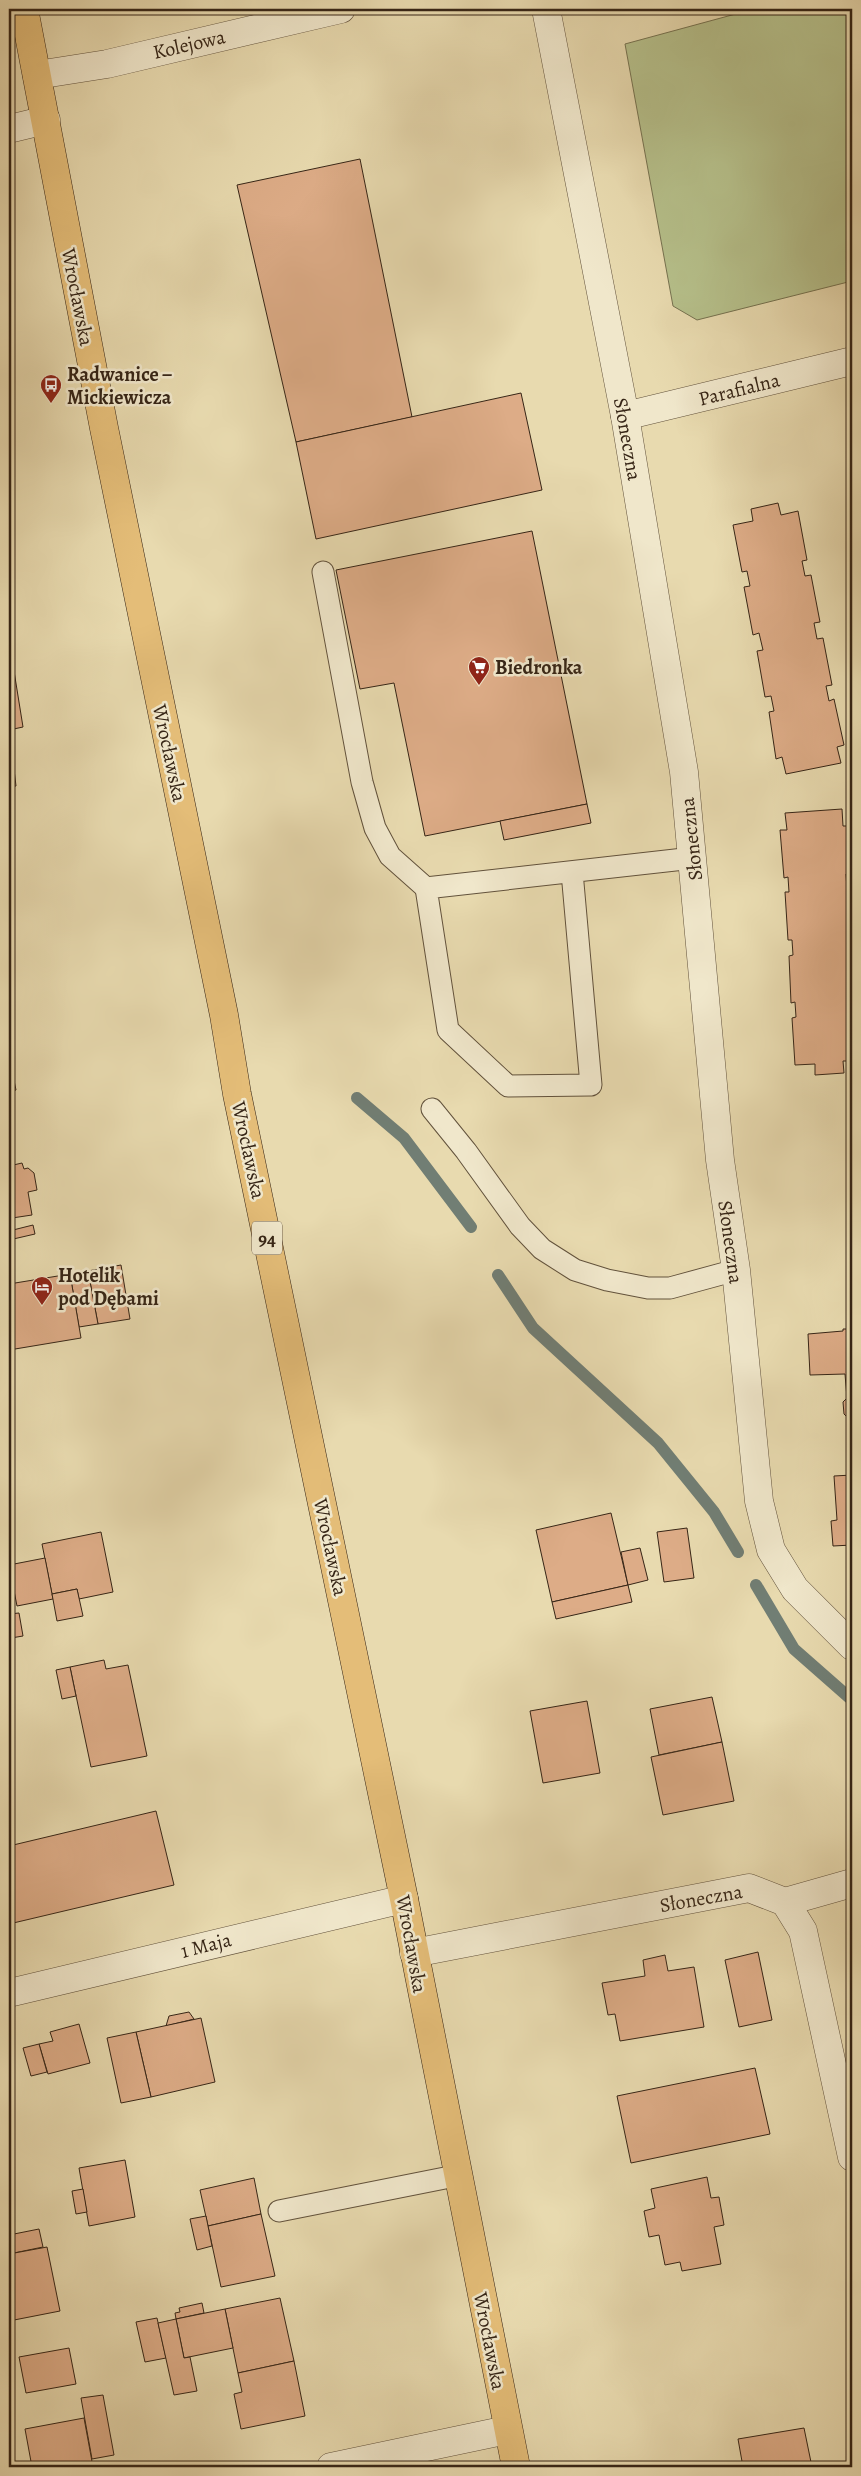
<svg xmlns="http://www.w3.org/2000/svg" width="861" height="2476" viewBox="0 0 861 2476" font-family="Alegreya,serif">
  <style>
    .green { fill: #b6c08b; stroke: #767250 }
    .lines { fill: none; stroke-linecap: round; stroke-linejoin: round }
    .stream { stroke: #717e74; stroke-width: 12 }
    .building { fill: #ddac87; stroke: #362516 }
    .lane-casing { stroke: #62523c; stroke-width: 23 }
    .street-casing { stroke: #62523c; stroke-width: 29 }
    .primary-casing { stroke: #362516; stroke-width: 29 }
    .lane { stroke: #f0e7cb; stroke-width: 21 }
    .street { stroke: #f0e7cb; stroke-width: 28 }
    .primary { stroke: #e4bd78; stroke-width: 28 }
    .labels { text-anchor: middle; stroke-width: 5; stroke-linejoin: round; paint-order: stroke }
    .shield { fill: #f0e7cb; stroke: #6e5f4c; stroke-width: 1 }
    .shield-label { font-size: 19px; font-weight: bold; fill: #362516 }
    .street-label { font-size: 20px; fill: #362516; stroke: #f0e7cb }
    .poi-label { font-size: 20px; font-weight: bold; fill: #362516; stroke: #f0e7cb; text-anchor: start }
  </style>
  <rect width="100%" height="100%" fill="#e8daaf"/>
  <filter id="stains"><feTurbulence type="fractalNoise" baseFrequency=".004" numOctaves="4"/><feColorMatrix values="0 0 0 0 .2 0 0 0 0 .09 0 0 0 0 .02 0 0 0 .5 -.17"/></filter>
  <radialGradient id="worn" r=".72"><stop offset=".6" stop-color="#630" stop-opacity="0"/><stop offset="1" stop-color="#630" stop-opacity=".3"/></radialGradient>
  <path class="green" d="M754,9H852V281L697,320L673,306L625,44Z"/>
  <g class="lines">
    <g class="stream">
      <path d="M357,1098L404,1138L471,1227"/>
      <path d="M498,1275L533,1328L658,1443L714,1512L738,1552"/>
      <path d="M756,1585L794,1649L852,1700"/>
    </g>
  </g>
  <g class="building">
    <path d="M360,159L412,417L296,442L237,185Z"/>
    <path d="M521,393L542,490L316,539L296,442Z"/>
    <path d="M778,503L781,515L798,511L807,560L802,561L805,576L811,575L820,622L814,623L817,639L823,638L832,685L826,686L829,701L834,699L844,745L837,747L841,763L786,774L782,757L776,759L769,712L774,711L771,696L765,697L757,651L763,650L759,633L753,635L744,587L750,586L747,571L742,572L733,525L753,521L751,509Z"/>
    <path d="M532,531L587,804L425,836L394,683L360,689L336,570Z"/>
    <path d="M14,671L23,727L9,730V672Z"/>
    <path d="M13,761L16,786L9,787V762Z"/>
    <path d="M587,804L591,823L504,840L500,821Z"/>
    <path d="M842,809L843,826H848L851,874H846L847,889H851L852,905V936H850L852,952V1061H843L844,1073L815,1075V1064L795,1065L792,1018L796,1017L795,1002L791,1003L789,956L793,955L792,940H788L785,892H789L788,877L784,878L780,830H787L785,813Z"/>
    <path d="M9,1066H11L16,1090L9,1092Z"/>
    <path d="M22,1163L24,1169L28,1168L34,1173L37,1190L28,1192L32,1215L12,1218L14,1228L9,1229V1166Z"/>
    <path d="M33,1225L35,1234L9,1240V1231Z"/>
    <path d="M121,1265L130,1319L98,1324L88,1271Z"/>
    <path d="M88,1271L98,1324L79,1327L70,1274Z"/>
    <path d="M70,1274L81,1338L9,1350V1284Z"/>
    <path d="M843,1329H852V1423H849L848,1418L844,1414L843,1402L847,1398L845,1374L810,1375L808,1334L843,1331Z"/>
    <path d="M852,1475V1545L833,1546L831,1521L837,1520L834,1476Z"/>
    <path d="M611,1513L628,1585L552,1602L536,1530Z"/>
    <path d="M687,1528L694,1578L664,1582L657,1532Z"/>
    <path d="M101,1532L113,1592L79,1599L77,1589L52,1594L42,1544Z"/>
    <path d="M640,1548L648,1580L628,1585L621,1552Z"/>
    <path d="M45,1558L53,1599L17,1606L9,1565Z"/>
    <path d="M628,1585L632,1602L556,1619L552,1602Z"/>
    <path d="M77,1589L83,1616L57,1621L52,1594Z"/>
    <path d="M19,1613L23,1636L11,1638L9,1614Z"/>
    <path d="M104,1660L106,1669L128,1665L147,1756L91,1767L70,1667Z"/>
    <path d="M70,1667L76,1696L62,1699L56,1670Z"/>
    <path d="M712,1697L722,1742L659,1755L650,1709Z"/>
    <path d="M587,1701L600,1773L543,1783L530,1711Z"/>
    <path d="M722,1742L734,1801L663,1815L651,1757Z"/>
    <path d="M156,1811L174,1885L9,1924V1846Z"/>
    <path d="M758,1952L772,2020L739,2027L725,1960Z"/>
    <path d="M665,1955L668,1971L694,1967L704,2027L620,2041L615,2014L608,2015L602,1983L645,1976L643,1960Z"/>
    <path d="M189,2012L194,2019L166,2026L169,2016Z"/>
    <path d="M201,2018L215,2082L151,2097L136,2032Z"/>
    <path d="M79,2024L90,2063L48,2074L39,2044L53,2041L50,2032Z"/>
    <path d="M136,2032L151,2097L121,2103L107,2038Z"/>
    <path d="M39,2044L47,2072L31,2076L23,2048Z"/>
    <path d="M755,2068L770,2134L631,2163L617,2096Z"/>
    <path d="M125,2160L135,2217L89,2226L79,2168Z"/>
    <path d="M707,2177L711,2198L719,2197L724,2225L714,2227L721,2264L682,2271L680,2262L665,2265L659,2235L649,2237L644,2211L655,2208L651,2189Z"/>
    <path d="M254,2178L261,2214L208,2226L200,2190Z"/>
    <path d="M83,2189L87,2212L76,2214L72,2191Z"/>
    <path d="M261,2214L275,2276L221,2287L208,2226Z"/>
    <path d="M206,2216L212,2246L197,2250L190,2219Z"/>
    <path d="M39,2229L43,2247L9,2254V2235Z"/>
    <path d="M47,2247L60,2311L9,2321V2254Z"/>
    <path d="M280,2298L294,2361L238,2373L225,2309Z"/>
    <path d="M202,2303L204,2313L176,2319L175,2313L180,2312L179,2308Z"/>
    <path d="M225,2309L233,2348L184,2358L176,2319Z"/>
    <path d="M157,2318L166,2358L145,2362L136,2322Z"/>
    <path d="M176,2319L184,2358L190,2357L197,2391L174,2395L158,2323Z"/>
    <path d="M69,2348L76,2384L26,2393L19,2357Z"/>
    <path d="M294,2361L305,2416L241,2429L234,2394L242,2392L238,2373Z"/>
    <path d="M103,2395L114,2455L92,2459L81,2398Z"/>
    <path d="M84,2418L93,2467H32L25,2429Z"/>
    <path d="M804,2428L812,2467H743L738,2439Z"/>
  </g>
  <g class="lines">
    <g class="lane-casing">
      <g id="lane">
        <path d="M323,572L362,782L375,828L390,856L426,888"/>
        <path d="M572,872L591,1085L508,1086L448,1030L426,888L693,858"/>
        <path d="M432,1109L466,1151L520,1226L542,1249L575,1270L607,1280L648,1288H670L736,1270"/>
        <path d="M279,2211L460,2175"/>
      </g>
    </g>
    <g class="street-casing">
      <g id="street">
        <path d="M546,9L625,416L684,772L720,1160L736,1270L759,1501L771,1550L795,1589L852,1646"/>
        <path d="M37,75L107,64L341,9"/>
        <path d="M9,129L46,120"/>
        <path d="M625,416L852,361"/>
        <path d="M785,1902L852,1883"/>
        <path d="M414,1953L749,1888L785,1902L803,1931L852,2157"/>
        <path d="M9,1993L404,1899"/>
        <path d="M331,2467L507,2430"/>
      </g>
    </g>
    <g class="primary-casing">
      <path id="primary" d="M24,9L104,428L224,1015L237,1094L404,1899L516,2467"/>
    </g>
    <use href="#lane" class="lane"/>
    <use href="#street" class="street"/>
    <use href="#primary" class="primary"/>
  </g>
  <defs>
    <g id="bus-pin" transform="scale(1.125)"><path d="M0 17L-7.5 6A9.5 9.5 0 1 1 7.5 6Z" fill="#8f2418" stroke="#f0e7cb"/><path d="M-5-6H5V4H4V6H2V4H-2V6H-4V4H-5ZM-3.5-4V0h7V-4ZM-3.5 1.2v1.5H-2V1.2ZM2 1.2v1.5H3.5V1.2Z" fill="#fff"/></g>
    <g id="supermarket-pin" transform="scale(1.125)"><path d="M0 17L-7.5 6A9.5 9.5 0 1 1 7.5 6Z" fill="#8f2418" stroke="#f0e7cb"/><path d="M-6-5.5h2.5l.6 2H6L4.5 2H-2.5L-4.4-4H-6ZM-1.5 3.2a1.3 1.3 0 1 0 .1 0ZM3 3.2a1.3 1.3 0 1 0 .1 0Z" fill="#fff"/></g>
    <g id="hotel-pin" transform="scale(1.125)"><path d="M0 17L-7.5 6A9.5 9.5 0 1 1 7.5 6Z" fill="#8f2418" stroke="#f0e7cb"/><path d="M-6-4.5h1.5V1H6V5H4.5V3h-9V5H-6ZM-4 0a1.8 1.8 0 1 1 3.6 0ZM.5 0V-2.5h3Q6-2.5 6 0Z" fill="#fff"/></g>
  </defs>
  <g fill-rule="evenodd">
    <use href="#bus-pin" x="51" y="385"/>
    <use href="#supermarket-pin" x="479" y="667"/>
    <use href="#hotel-pin" x="42" y="1287"/>
  </g>
  <g class="labels">
    <rect class="shield" x="252" y="1221.5" width="30" height="33" rx="4"/>
    <g class="shield-label">
      <text x="267" y="1245">94</text>
    </g>
    <g class="street-label">
      <text transform="translate(189 44) rotate(-13)" y="7">Kolejowa</text>
      <text transform="translate(78 297) rotate(79)" y="7">Wrocławska</text>
      <text transform="translate(739 389) rotate(-14)" y="7">Parafialna</text>
      <text transform="translate(628 439) rotate(80)" y="7">Słoneczna</text>
      <text transform="translate(170 753) rotate(78)" y="7">Wrocławska</text>
      <text transform="translate(691 839) rotate(-96)" y="7">Słoneczna</text>
      <text transform="translate(249 1150) rotate(78)" y="7">Wrocławska</text>
      <text transform="translate(731 1242) rotate(82)" y="7">Słoneczna</text>
      <text transform="translate(331 1547) rotate(78)" y="7">Wrocławska</text>
      <text transform="translate(701 1898) rotate(-10)" y="7">Słoneczna</text>
      <text transform="translate(412 1944) rotate(80)" y="7">Wrocławska</text>
      <text transform="translate(206 1945) rotate(-14)" y="7">1 Maja</text>
      <text transform="translate(490 2341) rotate(79)" y="7">Wrocławska</text>
    </g>
    <g class="poi-label">
      <text x="67" y="381">Radwanice –<tspan x="67" dy="23">Mickiewicza</tspan></text>
      <text x="495" y="674">Biedronka</text>
      <text x="58" y="1282">Hotelik<tspan x="58" dy="23">pod Dębami</tspan></text>
    </g>
  </g>
  <rect width="861" height="2476" fill="none" stroke="#e8daaf" stroke-width="30"/>
  <rect x="10" y="10" width="841" height="2456" fill="none" stroke="#362516" stroke-width="2.5"/>
  <rect x="15" y="15" width="831" height="2446" fill="none" stroke="#362516"/>
  <rect width="100%" height="100%" filter="url(#stains)"/>
  <rect width="100%" height="100%" fill="url(#worn)"/>
</svg>
